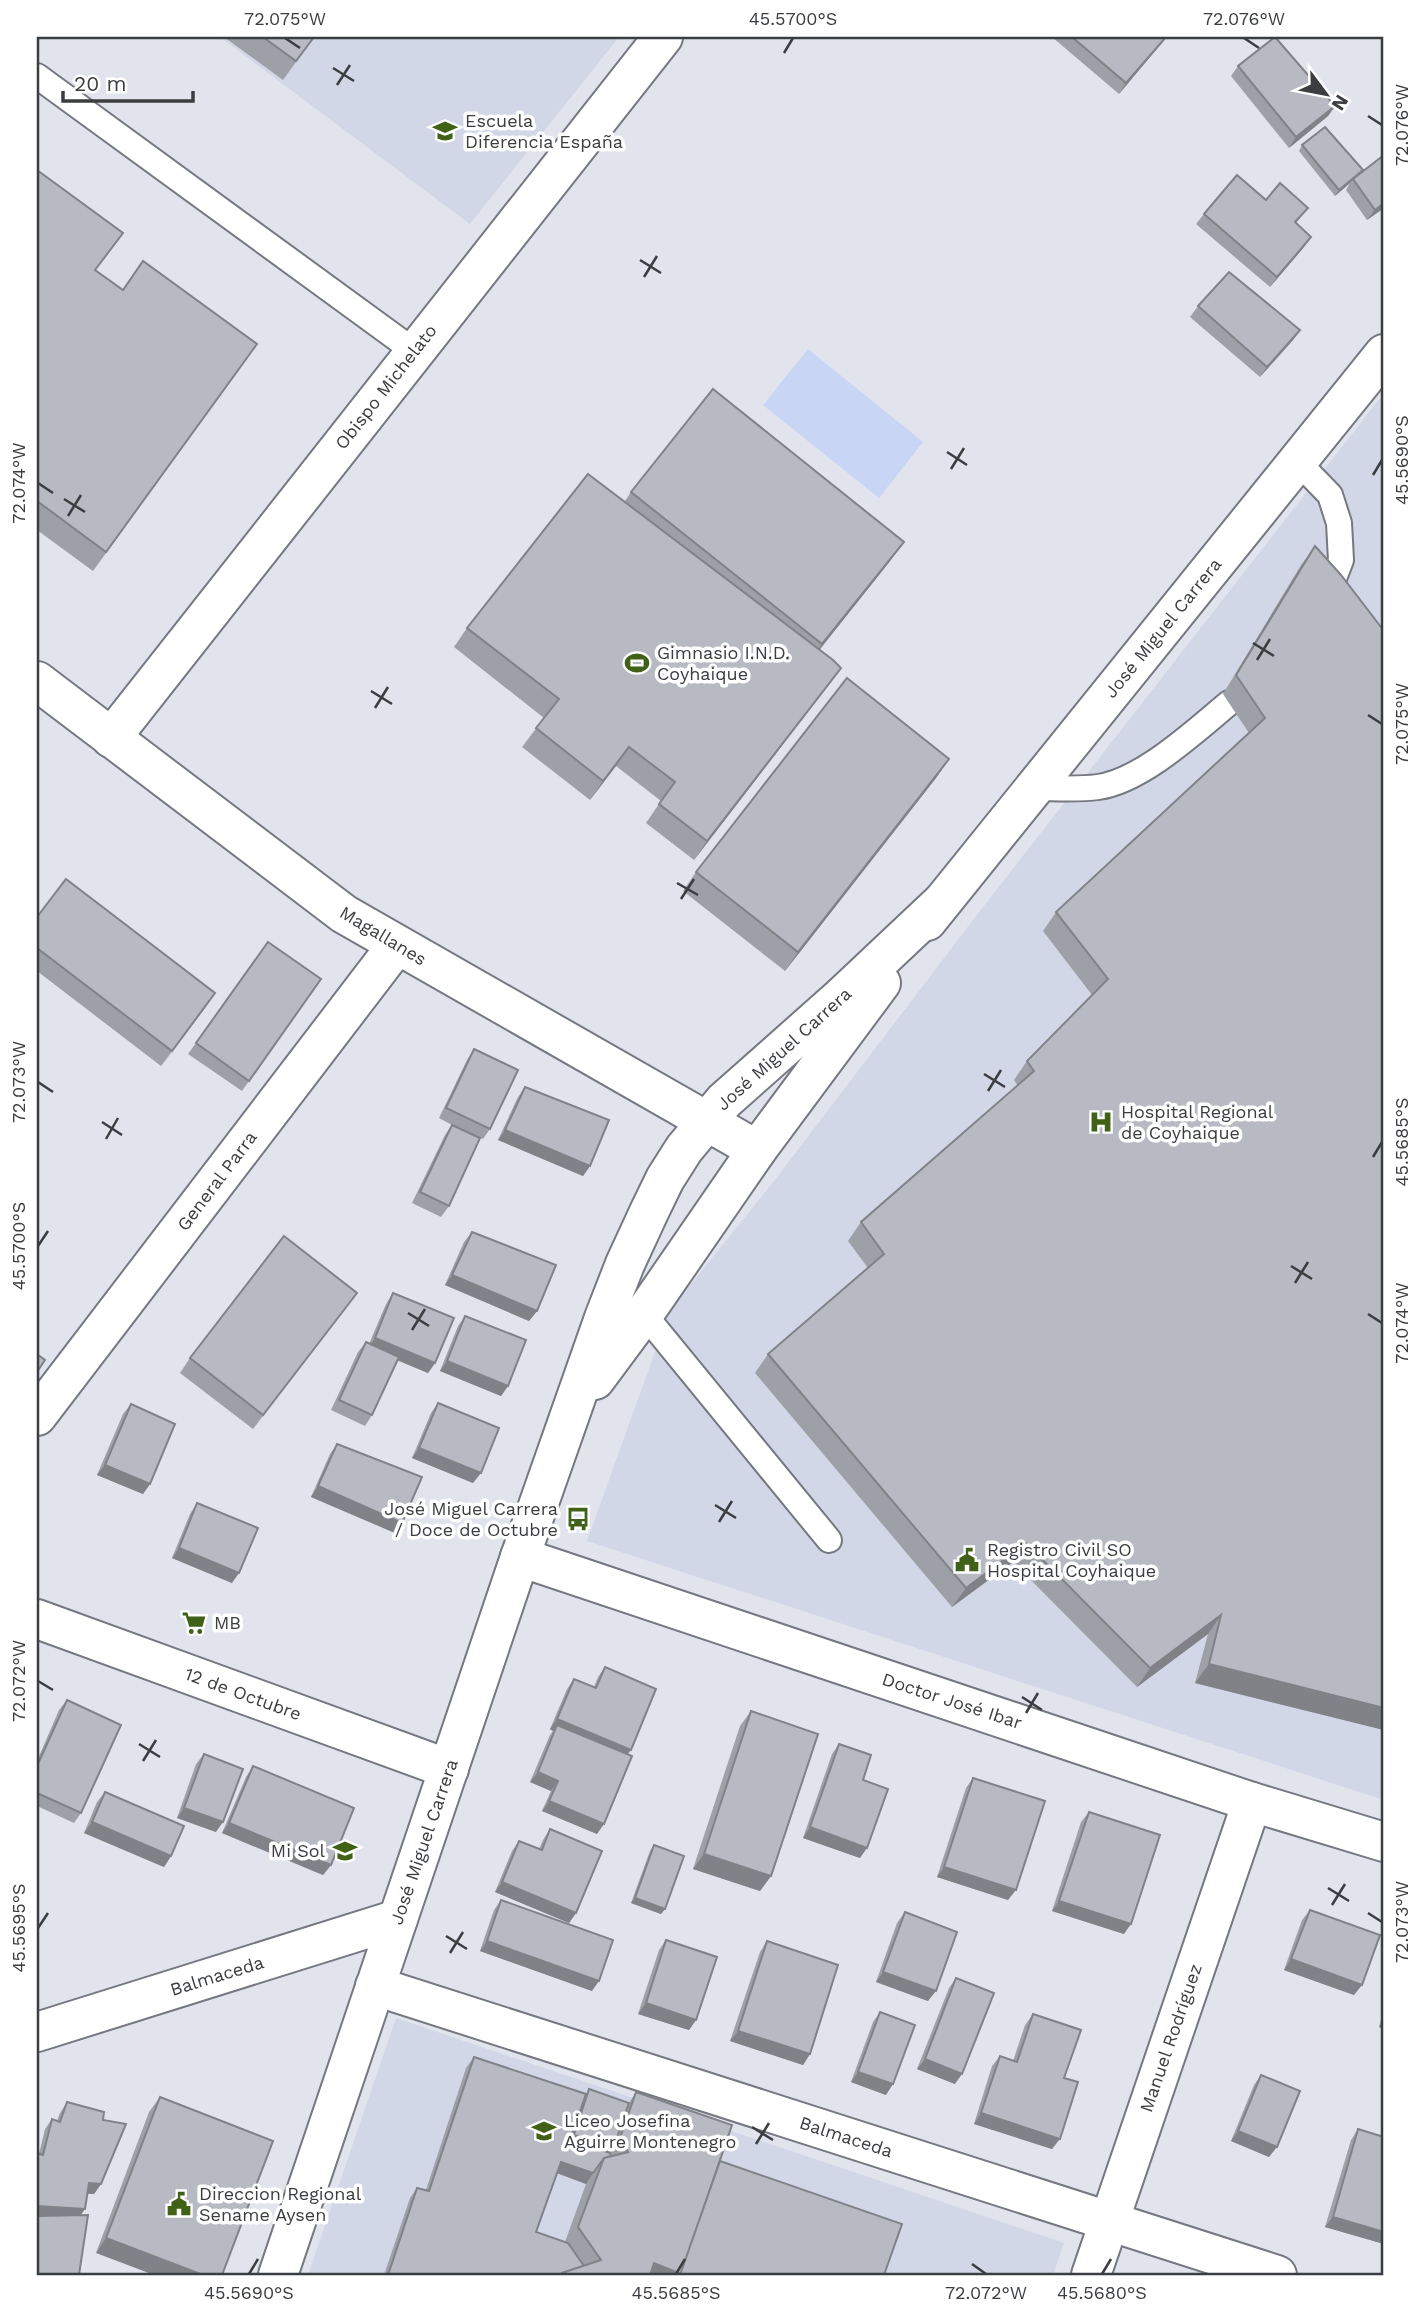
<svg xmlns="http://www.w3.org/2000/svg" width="1421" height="2312" viewBox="0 0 1421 2312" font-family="'Work Sans',sans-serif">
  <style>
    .built { fill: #d2d7e7 }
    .green { fill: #c9d5f4 }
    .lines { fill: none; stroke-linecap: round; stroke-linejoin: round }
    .lane-casing { stroke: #757880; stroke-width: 28 }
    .street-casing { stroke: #757880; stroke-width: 42 }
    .secondary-casing { stroke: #757880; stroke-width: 42 }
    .lane { stroke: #fff; stroke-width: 24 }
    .street { stroke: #fff; stroke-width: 38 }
    .secondary { stroke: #fff; stroke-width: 38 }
    .wall { fill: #9da0a7; fill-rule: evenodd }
    .shaded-wall { fill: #808288 }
    .building { fill: #b7bac2; stroke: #808288; stroke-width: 2 }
    .ticks { fill: none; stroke: #3b3d40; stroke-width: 2.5 }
    .labels { text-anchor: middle; stroke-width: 7; stroke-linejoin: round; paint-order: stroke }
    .poi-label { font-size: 18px; fill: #3b3d40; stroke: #fff; text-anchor: start }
    .street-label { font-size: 18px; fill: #3b3d40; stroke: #fff }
    .neatline { fill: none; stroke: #3b3d40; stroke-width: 2.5 }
    .ticks-label { font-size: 18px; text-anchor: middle; fill: #3b3d40 }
  </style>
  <rect width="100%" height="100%" fill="#e1e4ed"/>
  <g class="built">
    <path d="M220,37H619L470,224Z"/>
    <path d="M1384,393V1800L587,1541L670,1310L774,1181L983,907Z"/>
    <path d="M396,2018L1064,2243L1053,2275H308Z"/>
  </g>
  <path class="green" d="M808,349L923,442L879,498L763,405Z"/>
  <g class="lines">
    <g class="lane-casing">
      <g id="lane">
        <path d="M37,76L414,351"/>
        <path d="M1298,462L1330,495L1339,523L1341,560L1328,594"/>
        <path d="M1033,788C1054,788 1077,790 1098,787C1142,781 1195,731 1229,703"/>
        <path d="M644,1314L829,1540"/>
      </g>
    </g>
    <g class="street-casing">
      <g id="street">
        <path d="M111,738L663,37"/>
        <path d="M520,1557L1252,1802L1384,1842"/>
        <path d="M37,1619L449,1769"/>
        <path d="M375,1986L1277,2275"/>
        <path d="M37,2032L398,1919"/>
        <path d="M1091,2275L1252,1802"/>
      </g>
    </g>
    <g class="secondary-casing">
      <g id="secondary">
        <path d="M37,681L344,914L757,1150"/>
        <path d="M927,921L1384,354"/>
        <path d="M595,1380L644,1314L757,1150L881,983"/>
        <path d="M37,1416L397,945"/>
        <path d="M278,2275L520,1557L604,1318L625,1264L649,1212L665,1179L684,1149L724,1101L839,999L942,902"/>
      </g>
    </g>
    <use href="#lane" class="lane"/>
    <use href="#street" class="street"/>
    <use href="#secondary" class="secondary"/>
  </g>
  <g class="wall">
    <path d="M224,37H314L283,80Z"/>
    <path d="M1052,37H1166L1119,94Z"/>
    <path d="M1238,66L1335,106L1328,116L1289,148L1231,76Z"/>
    <path d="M1325,127L1384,208L1367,220L1346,190L1350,183L1335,196L1299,151L1302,145Z"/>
    <path d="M37,170L96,271L123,290L244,363L93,571L37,530Z"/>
    <path d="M1266,200L1308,208L1296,223L1304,247L1270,287L1196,224L1204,214Z"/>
    <path d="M1198,306L1300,330L1293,340L1260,377L1190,317Z"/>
    <path d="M631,492L890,561L820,649L841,668L827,687L694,860L646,823L661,801L616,766L590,800L522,747L544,718L454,647L467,628L625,501Z"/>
    <path d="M1315,546L1384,631V1730L1195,1683L1208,1634L1137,1687L1013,1562L952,1607L755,1373L768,1354L868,1268L848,1241L861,1222L1018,1086L1014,1080L1027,1061L1092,995L1043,931L1056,912L1249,733L1223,694L1301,565Z"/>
    <path d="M949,759L936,778L785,971L683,891L696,872Z"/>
    <path d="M37,917L215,993L161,1066L37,971Z"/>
    <path d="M268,942L321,979L242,1091L188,1054Z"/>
    <path d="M474,1049L490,1129L483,1139L480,1138L449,1206L441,1217L412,1203L445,1135L452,1125L439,1118L467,1060Z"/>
    <path d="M525,1087L590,1166L583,1176L498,1140L518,1097Z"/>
    <path d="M472,1232L537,1311L529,1321L445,1285L464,1242Z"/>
    <path d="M393,1293L435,1363L428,1373L397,1360L372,1415L365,1426L331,1410L358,1352L366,1342L369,1344L386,1304Z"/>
    <path d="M346,1307L253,1429L180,1373L190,1358Z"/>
    <path d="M465,1316L508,1386L501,1396L440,1371L458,1326Z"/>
    <path d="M438,1403L473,1483L412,1458L431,1413Z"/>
    <path d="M131,1404L150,1484L143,1494L97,1475L123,1414Z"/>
    <path d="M337,1444L395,1533L311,1497L330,1454Z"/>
    <path d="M197,1503L232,1583L172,1558L190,1514Z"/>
    <path d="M605,1667L628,1754L597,1834L542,1811L551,1791L530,1782L550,1735L553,1731L550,1729L567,1689L574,1679L594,1687L598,1677Z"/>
    <path d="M67,1700L81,1813L74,1823L37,1806V1761L59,1710Z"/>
    <path d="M751,1711L771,1876L760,1891L693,1869L740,1726Z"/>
    <path d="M839,1744L863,1780L860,1858L803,1838L832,1754Z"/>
    <path d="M204,1754L216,1832L177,1818L196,1764Z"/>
    <path d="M253,1766L331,1865L323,1875L222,1833L246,1777Z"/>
    <path d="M973,1778L1008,1900L937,1877L966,1788Z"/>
    <path d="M105,1792L171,1856L164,1867L84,1833L97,1802Z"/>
    <path d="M1089,1812L1124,1934L1052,1911L1081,1822Z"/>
    <path d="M550,1829L576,1913L569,1923L495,1892L512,1851L519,1841L539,1849L543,1840Z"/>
    <path d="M654,1845L665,1909L661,1914L631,1903L650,1851Z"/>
    <path d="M501,1900L592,1991L480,1951L494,1910Z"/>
    <path d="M1310,1910L1354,1995L1284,1970L1302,1920Z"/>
    <path d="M905,1912L928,2001L876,1982L897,1923Z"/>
    <path d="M666,1940L696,2020L689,2030L638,2014L659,1950Z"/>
    <path d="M767,1941L810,2054L803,2065L730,2041L760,1952Z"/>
    <path d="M956,1978L955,2084L917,2069L949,1988Z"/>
    <path d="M1384,2009V2029L1379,2027Z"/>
    <path d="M880,2012L886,2095L851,2082L873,2022Z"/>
    <path d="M1033,2014L1064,2078L1052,2149L974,2124L992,2066L1000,2056L1013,2061L1025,2025Z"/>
    <path d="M474,2057L586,2094L589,2089L629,2103L636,2092L720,2161L884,2275H384L410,2198L417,2188L426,2190L466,2068ZM557,2173L586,2184L565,2242L536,2232Z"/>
    <path d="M1261,2075L1269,2157L1231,2141L1254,2085Z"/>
    <path d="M160,2097L273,2141L96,2253L149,2112Z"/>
    <path d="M67,2102L101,2184L94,2194H87L85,2209L80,2215L39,2154L45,2129L52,2119L57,2121L60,2113Z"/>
    <path d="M1358,2129L1384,2137V2244L1325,2227L1351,2140Z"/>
  </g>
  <g class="shaded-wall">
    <path d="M1166,37L1161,44L1119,94L1126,83Z"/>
    <path d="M1335,106L1328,116L1289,148L1296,137Z"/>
    <path d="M1363,170L1353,179L1350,183L1335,196L1339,190Z"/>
    <path d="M1384,203V208L1367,220L1375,210Z"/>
    <path d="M1311,237L1304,247L1270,287L1277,277Z"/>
    <path d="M1300,330L1293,340L1260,377L1267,367Z"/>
    <path d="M904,542L890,561L809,663L822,644Z"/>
    <path d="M841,668L827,687L694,860L707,841Z"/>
    <path d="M629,747L616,766L590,800L603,781Z"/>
    <path d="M949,759L936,778L785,971L798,952Z"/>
    <path d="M215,993L205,1008L161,1066L172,1051Z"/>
    <path d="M505,1130L590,1166L583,1176L498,1140Z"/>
    <path d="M452,1275L537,1311L529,1321L445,1285Z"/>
    <path d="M375,1338L435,1363L428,1373L368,1348Z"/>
    <path d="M447,1361L508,1386L501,1396L440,1371Z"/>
    <path d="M419,1448L481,1473L473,1483L412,1458Z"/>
    <path d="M105,1465L150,1484L143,1494L97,1475Z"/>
    <path d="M318,1486L402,1523L395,1533L311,1497Z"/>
    <path d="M1026,1543L1013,1562L952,1607L966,1588Z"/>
    <path d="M179,1548L239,1573L232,1583L172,1558Z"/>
    <path d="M1221,1615L1208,1634L1137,1687L1150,1668Z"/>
    <path d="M1209,1664L1384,1708V1730L1195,1683Z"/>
    <path d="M557,1719L631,1750L623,1760L557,1725L553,1731L550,1729Z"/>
    <path d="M538,1772L558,1781L551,1791L530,1782Z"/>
    <path d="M549,1801L604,1824L597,1834L542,1811Z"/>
    <path d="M184,1808L223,1822L216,1832L177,1818Z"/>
    <path d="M92,1822L171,1856L164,1867L84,1833Z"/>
    <path d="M229,1823L331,1865L323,1875L222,1833Z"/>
    <path d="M810,1827L867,1848L860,1858L803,1838Z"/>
    <path d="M704,1854L771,1876L760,1891L693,1869Z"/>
    <path d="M944,1867L1016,1890L1008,1900L937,1877Z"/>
    <path d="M502,1882L576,1913L569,1923L495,1892Z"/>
    <path d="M635,1898L665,1909L661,1914L631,1903Z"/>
    <path d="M1059,1901L1131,1924L1124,1934L1052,1911Z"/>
    <path d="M487,1941L599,1981L592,1991L480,1951Z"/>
    <path d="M1291,1959L1362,1985L1354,1995L1284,1970Z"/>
    <path d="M883,1972L936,1991L928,2001L876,1982Z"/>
    <path d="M646,2003L696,2020L689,2030L638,2014Z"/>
    <path d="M1384,2019V2029L1379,2027Z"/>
    <path d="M738,2031L810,2054L803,2065L730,2041Z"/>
    <path d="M925,2059L962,2074L955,2084L917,2069Z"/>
    <path d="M858,2072L893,2084L886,2095L851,2082Z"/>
    <path d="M981,2113L1060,2139L1052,2149L974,2124Z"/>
    <path d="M1238,2131L1277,2147L1269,2157L1231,2141Z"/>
    <path d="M574,2135L613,2149L603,2164L604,2158L563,2150Z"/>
    <path d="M561,2162L593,2173L586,2184L554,2172Z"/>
    <path d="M89,2183L101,2184L94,2194L82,2193Z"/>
    <path d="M37,2206L85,2209L78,2219L37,2216Z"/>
    <path d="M1333,2217L1384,2232V2244L1325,2227Z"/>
    <path d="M106,2238L203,2275H154L96,2253Z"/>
    <path d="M654,2263L681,2274L680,2275H646Z"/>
  </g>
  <g class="building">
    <path d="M263,37H314L296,61Z"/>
    <path d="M1072,37H1166L1126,83Z"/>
    <path d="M1275,37L1335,106L1296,137L1238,66Z"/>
    <path d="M1325,127L1363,170L1339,190L1302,145Z"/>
    <path d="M1384,155V203L1375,210L1353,179Z"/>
    <path d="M37,170L123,233L95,270L123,290L143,261L257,344L106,552L37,501Z"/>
    <path d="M1237,175L1266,200L1280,183L1308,208L1295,222L1311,237L1277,277L1204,214Z"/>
    <path d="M1229,272L1300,330L1267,367L1198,306Z"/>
    <path d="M713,389L904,542L822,644L631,492Z"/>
    <path d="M588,474L833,660L841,668L707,841L659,804L675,782L629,747L603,781L536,728L559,699L467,628Z"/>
    <path d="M1315,546L1341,575L1384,631V1708L1209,1664L1221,1615L1150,1668L1026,1543L966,1588L768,1354L884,1254L861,1222L1034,1071L1027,1061L1108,979L1056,912L1265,718L1236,675Z"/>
    <path d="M847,678L949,759L798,952L696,872Z"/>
    <path d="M66,879L215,993L172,1051L37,948V917Z"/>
    <path d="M268,942L321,979L249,1081L196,1043Z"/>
    <path d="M474,1049L518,1070L490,1129L446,1108Z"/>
    <path d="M525,1087L609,1120L590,1166L505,1130Z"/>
    <path d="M452,1125L480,1138L449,1206L420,1192Z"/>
    <path d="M472,1232L556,1265L537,1311L452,1275Z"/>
    <path d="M284,1236L357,1293L263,1415L190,1358Z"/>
    <path d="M393,1293L454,1318L435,1363L375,1338Z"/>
    <path d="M465,1316L526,1340L508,1386L447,1361Z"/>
    <path d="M366,1342L399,1357L372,1415L339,1400Z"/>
    <path d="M37,1354L45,1360L37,1372Z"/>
    <path d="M438,1403L499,1428L481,1473L419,1448Z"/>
    <path d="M131,1404L175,1424L150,1484L105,1465Z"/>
    <path d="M337,1444L422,1477L402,1523L318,1486Z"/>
    <path d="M197,1503L258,1528L239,1573L179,1548Z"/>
    <path d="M605,1667L656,1689L631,1750L557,1719L574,1679L596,1688Z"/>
    <path d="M67,1700L121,1725L81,1813L37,1793V1766Z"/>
    <path d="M751,1711L818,1734L771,1876L704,1854Z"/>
    <path d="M557,1725L632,1756L604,1824L549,1801L558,1781L538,1772Z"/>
    <path d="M839,1744L871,1755L863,1780L888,1789L867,1848L810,1827Z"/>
    <path d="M204,1754L243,1769L223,1822L184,1808Z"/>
    <path d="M253,1766L354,1808L331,1865L229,1823Z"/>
    <path d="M973,1778L1045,1801L1016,1890L944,1867Z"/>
    <path d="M105,1792L184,1826L171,1856L92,1822Z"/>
    <path d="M1089,1812L1160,1835L1131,1924L1059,1901Z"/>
    <path d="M550,1829L602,1851L576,1913L502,1882L519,1841L542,1850Z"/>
    <path d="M654,1845L684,1856L665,1909L635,1898Z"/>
    <path d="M501,1900L613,1940L599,1981L487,1941Z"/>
    <path d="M1310,1910L1380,1935L1362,1985L1291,1959Z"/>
    <path d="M905,1912L957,1932L936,1991L883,1972Z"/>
    <path d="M666,1940L717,1957L696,2020L646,2003Z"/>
    <path d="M767,1941L838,1965L810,2054L738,2031Z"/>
    <path d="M956,1978L994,1993L962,2074L925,2059Z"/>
    <path d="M880,2012L915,2025L893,2084L858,2072Z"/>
    <path d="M1033,2014L1081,2030L1064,2078L1078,2082L1060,2139L981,2113L1000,2056L1017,2062Z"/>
    <path d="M474,2057L586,2094L570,2140L610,2153L611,2156L604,2158L593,2173L561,2162L536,2232L568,2243L584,2266L562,2273L560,2275H388L417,2188L429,2191Z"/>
    <path d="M1261,2075L1300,2091L1277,2147L1238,2131Z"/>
    <path d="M589,2089L629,2103L613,2149L574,2135Z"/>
    <path d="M636,2092L732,2125L681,2274L654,2263L650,2275H561L562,2273L601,2260L578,2227L604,2158L628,2152L620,2138Z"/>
    <path d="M160,2097L273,2141L222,2275H203L106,2238Z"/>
    <path d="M67,2102L104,2112L103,2120L126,2124L101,2184L89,2183L85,2209L37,2206V2153L43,2155L52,2119L60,2122Z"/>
    <path d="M1358,2129L1384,2137V2232L1333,2217Z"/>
    <path d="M720,2161L902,2224L884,2275H680Z"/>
    <path d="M88,2215L79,2275H37V2216Z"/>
  </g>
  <path class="ticks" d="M285,38L300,48M1244,38L1259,48M784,53L793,38M333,68L354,81M337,85L350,65M1368,116L1382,125M640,260L661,273M644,277L657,256M947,452L967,465M951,469L964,448M1373,475L1382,460M38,483L53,493M64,499L85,512M68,516L81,495M1253,643L1274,656M1257,660L1270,639M371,691L392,704M375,708L388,687M1368,715L1382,724M677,883L698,895M681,899L694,879M984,1074L1005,1087M38,1082L53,1092M988,1091L1001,1070M102,1122L122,1135M106,1139L118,1118M1373,1157L1382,1142M38,1246L48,1231M1291,1266L1312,1279M1295,1283L1308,1262M408,1313L429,1326M1368,1314L1382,1323M412,1330L425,1309M715,1505L736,1518M719,1522L732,1501M38,1681L53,1690M1022,1697L1042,1710M1026,1713L1038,1693M139,1744L160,1757M143,1761L156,1740M1328,1888L1349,1901M1332,1905L1345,1884M1368,1913L1382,1922M38,1928L48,1913M446,1936L467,1949M450,1953L463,1932M752,2127L773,2140M756,2144L769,2123M972,2264L986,2274M249,2274L258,2259M676,2274L685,2259M1102,2274L1111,2259"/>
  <defs>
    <g id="school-bare" transform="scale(1.89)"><path d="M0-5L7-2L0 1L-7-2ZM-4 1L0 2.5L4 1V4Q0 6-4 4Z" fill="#406117" stroke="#fff" stroke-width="2.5" paint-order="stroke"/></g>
    <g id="stadium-bare" transform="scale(1.89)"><path d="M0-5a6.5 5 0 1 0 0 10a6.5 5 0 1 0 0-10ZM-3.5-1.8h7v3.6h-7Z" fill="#406117" stroke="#fff" stroke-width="2.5" paint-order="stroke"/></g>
    <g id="hospital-bare" transform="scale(1.89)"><path d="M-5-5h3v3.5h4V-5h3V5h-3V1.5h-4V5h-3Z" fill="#406117" stroke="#fff" stroke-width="2.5" paint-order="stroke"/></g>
    <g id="bus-bare" transform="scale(1.89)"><path d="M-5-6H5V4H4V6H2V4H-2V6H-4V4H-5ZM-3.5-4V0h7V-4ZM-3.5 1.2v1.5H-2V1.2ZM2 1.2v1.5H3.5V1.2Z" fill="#406117" stroke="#fff" stroke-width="2.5" paint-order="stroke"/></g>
    <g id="civic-bare" transform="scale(1.89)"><path d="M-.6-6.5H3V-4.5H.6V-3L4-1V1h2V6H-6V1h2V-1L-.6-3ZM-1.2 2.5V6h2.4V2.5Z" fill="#406117" stroke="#fff" stroke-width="2.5" paint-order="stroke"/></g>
    <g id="supermarket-bare" transform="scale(1.89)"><path d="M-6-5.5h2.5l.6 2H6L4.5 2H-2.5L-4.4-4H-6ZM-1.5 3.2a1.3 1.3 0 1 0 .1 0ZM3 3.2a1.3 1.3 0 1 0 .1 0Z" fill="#406117" stroke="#fff" stroke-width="2.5" paint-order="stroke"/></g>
  </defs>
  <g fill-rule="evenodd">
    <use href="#school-bare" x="445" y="131"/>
    <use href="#stadium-bare" x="637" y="663"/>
    <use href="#hospital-bare" x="1101" y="1122"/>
    <use href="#bus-bare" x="578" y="1519"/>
    <use href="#civic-bare" x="967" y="1560"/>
    <use href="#supermarket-bare" x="194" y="1623"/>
    <use href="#school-bare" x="345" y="1851"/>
    <use href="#school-bare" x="544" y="2131"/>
    <use href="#civic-bare" x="179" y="2204"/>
  </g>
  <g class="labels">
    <g class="poi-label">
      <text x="465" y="127">Escuela<tspan x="465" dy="21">Diferencia España</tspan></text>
      <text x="657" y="659">Gimnasio I.N.D.<tspan x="657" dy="21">Coyhaique</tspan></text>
      <text x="1121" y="1118">Hospital Regional<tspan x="1121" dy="21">de Coyhaique</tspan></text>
      <text x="558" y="1515" text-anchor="end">José Miguel Carrera<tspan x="558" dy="21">/ Doce de Octubre</tspan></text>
      <text x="987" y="1556">Registro Civil SO<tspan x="987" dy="21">Hospital Coyhaique</tspan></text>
      <text x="214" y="1629">MB</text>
      <text x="325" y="1857" text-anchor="end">Mi Sol</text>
      <text x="564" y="2127">Liceo Josefina<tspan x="564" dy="21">Aguirre Montenegro</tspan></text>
      <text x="199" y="2200">Direccion Regional<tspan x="199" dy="21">Sename Aysen</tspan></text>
    </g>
    <g class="street-label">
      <text transform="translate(386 387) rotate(-52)" y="6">Obispo Michelato</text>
      <text transform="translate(1163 628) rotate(-51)" y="6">José Miguel Carrera</text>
      <text transform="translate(383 936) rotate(31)" y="6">Magallanes</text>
      <text transform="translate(784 1049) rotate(-42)" y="6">José Miguel Carrera</text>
      <text transform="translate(217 1181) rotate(-53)" y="6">General Parra</text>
      <text transform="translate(243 1694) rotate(20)" y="6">12 de Octubre</text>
      <text transform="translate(952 1701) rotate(18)" y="6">Doctor José Ibar</text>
      <text transform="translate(424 1842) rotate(-71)" y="6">José Miguel Carrera</text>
      <text transform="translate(217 1976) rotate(-17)" y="6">Balmaceda</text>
      <text transform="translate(1171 2038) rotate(-71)" y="6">Manuel Rodríguez</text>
      <text transform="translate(846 2137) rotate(18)" y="6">Balmaceda</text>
    </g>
  </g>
  <rect width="1421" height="2312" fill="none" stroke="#ffffff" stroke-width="77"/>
  <g transform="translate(1326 94) rotate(122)" stroke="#ffffff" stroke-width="5" paint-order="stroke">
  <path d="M0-5L12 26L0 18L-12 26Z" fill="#3b3d40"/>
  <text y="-10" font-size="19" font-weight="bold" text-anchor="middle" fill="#3b3d40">N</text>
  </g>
  <path d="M63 91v10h130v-10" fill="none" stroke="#3b3d40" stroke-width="3.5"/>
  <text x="74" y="91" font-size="21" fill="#3b3d40" stroke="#ffffff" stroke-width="5" paint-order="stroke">20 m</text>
  <rect x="38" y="38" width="1344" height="2236" class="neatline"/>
  <g class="ticks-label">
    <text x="285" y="25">72.075°W</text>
    <text x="793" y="25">45.5700°S</text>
    <text x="1244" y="25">72.076°W</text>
    <text transform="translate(1402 125) rotate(-90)" y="6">72.076°W</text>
    <text transform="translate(1402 460) rotate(-90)" y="6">45.5690°S</text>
    <text transform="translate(19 483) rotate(-90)" y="6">72.074°W</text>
    <text transform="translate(1402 724) rotate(-90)" y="6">72.075°W</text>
    <text transform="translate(19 1082) rotate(-90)" y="6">72.073°W</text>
    <text transform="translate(1402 1142) rotate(-90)" y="6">45.5685°S</text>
    <text transform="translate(19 1246) rotate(-90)" y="6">45.5700°S</text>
    <text transform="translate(1402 1323) rotate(-90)" y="6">72.074°W</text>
    <text transform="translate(19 1681) rotate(-90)" y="6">72.072°W</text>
    <text transform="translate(1402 1922) rotate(-90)" y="6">72.073°W</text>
    <text transform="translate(19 1928) rotate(-90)" y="6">45.5695°S</text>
    <text x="249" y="2299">45.5690°S</text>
    <text x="676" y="2299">45.5685°S</text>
    <text x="986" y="2299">72.072°W</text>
    <text x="1102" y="2299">45.5680°S</text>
  </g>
</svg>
